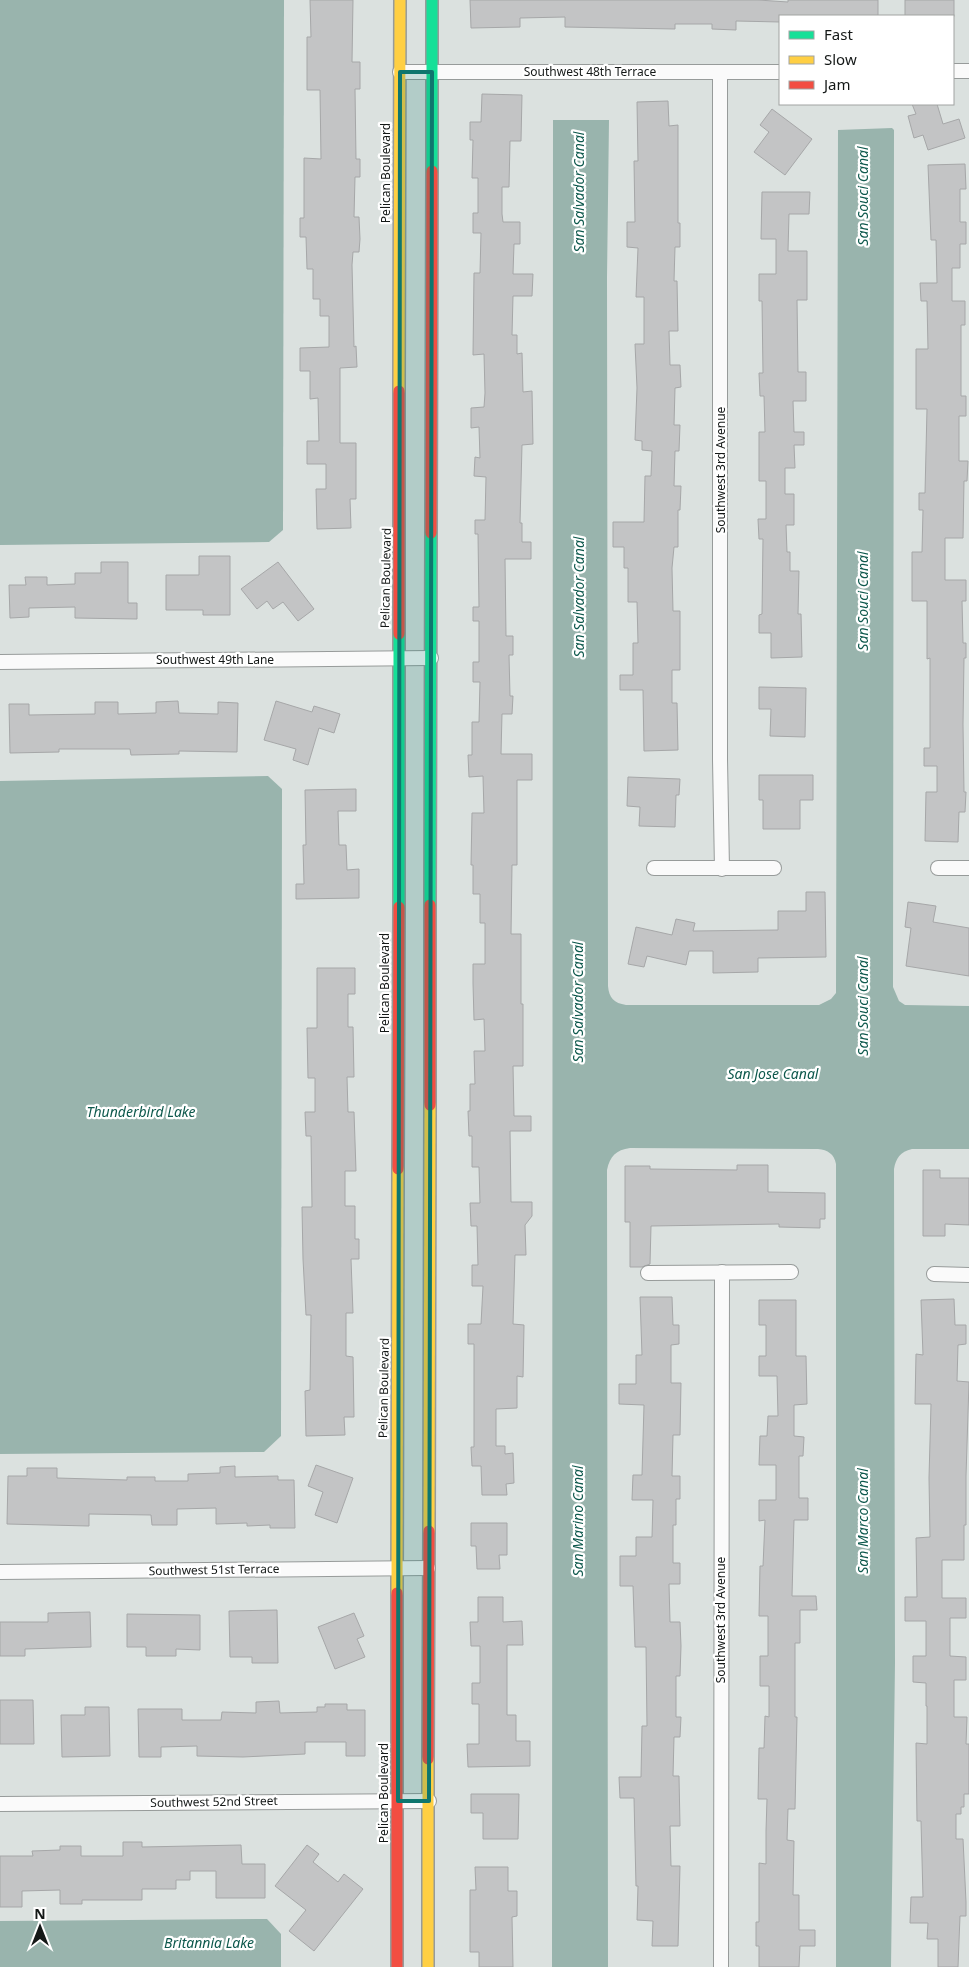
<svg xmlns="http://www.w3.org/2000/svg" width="969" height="1967" viewBox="0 0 969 1967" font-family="'Noto Sans',sans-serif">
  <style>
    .water { fill: #99b4ad }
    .building { fill: #c3c4c5; stroke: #a6a7a8 }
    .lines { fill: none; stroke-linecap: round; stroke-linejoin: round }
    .street-casing { stroke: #979b9a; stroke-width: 16 }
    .fast-casing { stroke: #979b9a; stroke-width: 14 }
    .slow-casing { stroke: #979b9a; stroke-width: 14 }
    .jam-casing { stroke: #979b9a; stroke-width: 14 }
    .street { stroke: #fafafa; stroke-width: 14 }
    .fast { stroke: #16e098; stroke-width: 11 }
    .slow { stroke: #ffcf43; stroke-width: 11 }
    .jam { stroke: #f24e42; stroke-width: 11 }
    .marked { fill: #0f766e; fill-opacity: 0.2; stroke: #0f766e; stroke-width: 4; stroke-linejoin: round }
    .labels { text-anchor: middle; stroke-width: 4.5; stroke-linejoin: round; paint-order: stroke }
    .street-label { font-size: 12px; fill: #141817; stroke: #fff }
    .water-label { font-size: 14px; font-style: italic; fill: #0d584c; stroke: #fff }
  </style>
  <rect width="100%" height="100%" fill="#dbe1df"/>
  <g class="water">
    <path d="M0,0H284L283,530L269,542L0,545Z"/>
    <path d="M553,120H609L607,278L608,986C609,998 614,1003 626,1005H819L831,999L836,993L838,130L892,128L894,130L893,987L899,1001L905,1005L969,1006V1149H912C900,1152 896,1158 894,1169L895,1663L891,1967H836V1164C834,1154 828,1150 818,1149L630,1148C616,1150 610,1156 607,1170L608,1967H552Z"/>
    <path d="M268,776L282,789L281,1436L264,1452L0,1454V781Z"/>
    <path d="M267,1919L281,1934V1967H0V1921Z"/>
  </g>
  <g class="building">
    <path d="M310,0H353L352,62H360V89H355L356,159H360V177H355L354,217H359L360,239L359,252H353L352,265L354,347L356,346L357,367L340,368V443H356V499H350L351,528L317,529L316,489H326V464H307V441H319L318,398L310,399V371H300V348L329,347V316H320V299H313V269H307L306,237H300V218H304V158L321,159L320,90H307V37H311Z"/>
    <path d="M470,0H758L788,2V0H878V16H780V22L736,21V30L712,29V24H675V29L565,27V17L520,18V27L471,28Z"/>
    <rect x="905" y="0" width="49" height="16"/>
    <path d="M482,94L522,95L521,141H510L509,187H502V214L503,222H520V244H514L513,274H533L532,296H513L512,335H517V354L522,353L523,392L532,391L533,444L522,445L520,523H522V542H531V559H505L506,636H513V655H509L510,696H513L512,714H502L501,754H532V780H517V865H512L511,934H521V1004H523V1066H513L514,1116H531V1131H510L511,1202H532V1216L525,1225L526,1255H515L513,1324L524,1325L523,1377L517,1376V1408L496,1409V1446H505V1454L513,1453L514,1483L506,1484L507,1495H482L481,1466H472L471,1447H474V1344H468V1324H481L483,1286H472V1265H478L477,1226H471L470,1203H480L479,1167H472V1136H469L468,1111H470V1084H475L474,1051H485L484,1019L474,1020L473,983V964H485V923H480V894H473V865H471L472,813H484L483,776L469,777L468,755H472V722H479L480,682H473V662H479V621H473V607H479L478,534H475V520H485L486,477L474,476L475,457L480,458L479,427L471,428V408L484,407L485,393L484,354L473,355L474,273H480L481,233H473V213H478V178H472L473,140H470V122H481Z"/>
    <path d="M668,101L669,126L678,125V223H680V247H675L674,281H677L678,331H669L670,365H680L681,387L675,388L674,425H680L679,451H675L674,486H681L680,510H678V547H674L672,568L673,611H680V670H672V703H677L678,750L644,751L643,690H620V675H633V643H638L637,602H628V568H624V547H613V522H644L645,476H651L652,451L642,450V441L635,440L637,388L635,344H644V297H636L638,248L627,247V222H635L634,161H638L637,102Z"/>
    <path d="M912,104H937L943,124L959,119L965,138L928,150L923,135L914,138L908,116L916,114Z"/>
    <path d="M772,109L812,139L785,175L754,152L769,132L760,125Z"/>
    <path d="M965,164L966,189H960V222H966V244H960V268H952V301H965V325H961V396H966V416H959V461H968L967,481H964L963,538H945V580H966V601H962L963,643H966V658H964L963,724L964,792H966L965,812H959L958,842L925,841L926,792H937V766H924V748H930V658L927,659V601H912V552H922L923,510H919V493H925L927,409H916V349H928L927,301H921L920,283H937L936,240H931L928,165Z"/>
    <path d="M762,192H810L809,214H789L788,251H807V300H797L798,372H806V401H793L794,432H804V445H794L795,468H785V494H794V525H786L787,552H790V571H799L798,614H801L802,657L771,658V633H759V615L762,614L763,539H759L758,519H766V481H759V432H765L764,396H760L759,373H763L762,301H759V274H776V239H761Z"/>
    <path d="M199,556H230V615H203V610H166V575H199Z"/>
    <path d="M101,562H128V603H137V619L75,618V607L29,608V617L10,618L9,585H26L25,577H47V585L75,584V573H101Z"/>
    <path d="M278,562L314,609L298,621L283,602L273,609L267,601L257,609L241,589Z"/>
    <path d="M759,687L806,688L805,737L770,736L771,709H759Z"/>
    <path d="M178,701L179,713L218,714V702L238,703L237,752L179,751V754L131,755L130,749H59V752L10,753L9,704H29V715L95,714V702H118V714L156,713V702Z"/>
    <path d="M276,701L312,712L314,706L340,714L334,733L319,728L308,765L293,760L296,749L264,740Z"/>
    <path d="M759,775H813V800H800V829H763V800H759Z"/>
    <path d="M628,777L680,779L679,795H676L675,827L639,826L640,807L627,806Z"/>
    <path d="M356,789V811H338L339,845H346L347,870L359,869V898L296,899V884H304L303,845H306L305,790Z"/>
    <path d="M806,892H825L826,957L758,958V972L713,973V951H689L686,965L647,956L644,967L628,964L636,927L672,935L676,919L695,923L693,931L778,930V911H806Z"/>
    <path d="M908,902L936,906L933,922L969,928V976L906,966L911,928L905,927Z"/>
    <path d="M317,968H355V994H348V1027H353L354,1077H347L348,1112H354L356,1171H345V1206H355V1239H359V1259H351L353,1313H346V1356L353,1357L354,1417H344L345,1435L306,1436L305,1391L310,1390L311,1315H306L303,1259L302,1207H312L311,1136H306L305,1112H315V1078H308L307,1028H317Z"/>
    <path d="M737,1165H768V1192L825,1193V1219H820V1228L779,1227V1224L651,1226L650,1264L642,1267H630V1222H625V1166H650V1169L737,1170Z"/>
    <path d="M923,1170H940V1178H969V1225L945,1224V1236H923Z"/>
    <path d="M640,1297H672L673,1325H679V1344L671,1345V1383H681L680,1435H673L672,1476H680V1499H676V1525H673V1563H680V1584H669L670,1622H680L681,1646L680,1676H676V1717H681L680,1737H674L673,1776H679L680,1826H670L671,1866H680L678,1946H652L653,1921L637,1920L638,1886H636L634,1798H620L619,1777H641L642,1726H647L646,1647H635L633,1586H620V1556H636V1537H652L653,1500H632L633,1475H642L644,1405L619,1404V1384H636V1355H642Z"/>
    <path d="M954,1299L955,1325H966V1344L958,1345L957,1381L969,1382L966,1476V1525H964V1560H942V1598H966V1618H950V1656L966,1657V1680H954V1717H967L966,1744H969V1794H964V1807H961V1814H956V1839H963L966,1902V1916H960L958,1967H938V1939H927L928,1923H910L911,1897H923L921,1821H917L916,1743L927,1744V1706H926V1683L913,1682V1656H926V1621H905V1597H917L916,1538L930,1537L929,1478L931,1404H915L916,1354L923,1355L921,1300Z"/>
    <path d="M759,1300H796V1356H806L807,1404L794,1405V1436L804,1437L803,1456H799V1498H808V1520H794L792,1596H816L817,1610H800V1643H795V1717H797L795,1809H788L787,1840L794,1841L793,1895H799V1930H815V1946H800L799,1967H759V1946H756V1922H759V1863L766,1864V1831L767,1799H758L759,1748H764L765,1716L769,1717V1686H760V1656H768V1616H759L760,1566H763L765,1520L759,1521V1500H776V1465H759L760,1436H767L768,1416H778L777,1376H759V1356H766V1325H759Z"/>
    <path d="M316,1465L353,1478L337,1523L315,1515L323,1492L308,1486Z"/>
    <path d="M235,1466V1477L278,1476V1480H294L295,1528H270V1525L247,1526V1523L216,1524V1508L177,1509V1525H152L151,1515L89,1514V1526L7,1524L8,1476H27V1468H57V1478L127,1480V1477H155V1481H188V1474L220,1473V1467Z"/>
    <path d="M471,1523H507V1555H499L500,1569H477L476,1546H471Z"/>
    <path d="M478,1597H503V1622L522,1621L523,1645H507V1715H516V1741H530V1766L468,1767L467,1744H479V1704H472V1683H480V1646H471L470,1622H478Z"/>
    <path d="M277,1610L278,1663H252V1657H230L229,1611Z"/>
    <path d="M90,1612L91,1647L25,1649V1656H0V1622H48V1613Z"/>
    <path d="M354,1613L364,1636L357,1639L365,1657L335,1669L318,1627Z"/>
    <path d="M127,1614L200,1615V1650L176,1649V1656H146V1647H127Z"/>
    <path d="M0,1700H33L34,1744H0Z"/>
    <path d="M279,1701L280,1713L317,1712V1707H325V1704H347V1710H365V1756H346V1742H305V1754L243,1757L197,1756V1746L161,1747V1757H139L138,1709H182V1720H221L222,1712L256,1713V1702Z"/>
    <path d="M85,1707H109L110,1756L62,1757L61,1715H85Z"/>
    <path d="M471,1794H519L518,1839H483V1813H471Z"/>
    <path d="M123,1842H142V1847L241,1845L242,1864H265V1898H216V1871H190V1880H176V1889H142V1900H82V1904H60V1890L22,1891V1907H0V1856H33L32,1851L60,1850V1846H81V1856H123Z"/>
    <path d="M307,1845L319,1854L313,1862L338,1882L344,1874L363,1889L314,1951L289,1931L306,1910L275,1886Z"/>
    <path d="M475,1867H508V1891H517V1916L512,1917L513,1967H479V1952H470V1890H476Z"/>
  </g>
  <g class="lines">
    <g class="street-casing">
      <g id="street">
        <path d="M953,71H969"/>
        <path d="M400,72H780"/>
        <path d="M720,72V759L722,869"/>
        <path d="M0,662L431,658"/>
        <path d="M654,868H774"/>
        <path d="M938,868H969"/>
        <path d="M648,1273L791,1272"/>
        <path d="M934,1274L969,1275"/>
        <path d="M0,1572L428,1568"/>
        <path d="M0,1804L429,1801"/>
        <path d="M721,1967L722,1272"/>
      </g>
    </g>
    <g class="fast-casing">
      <g id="fast">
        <path d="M432,171V0"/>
        <path d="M430,905L431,533"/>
        <path d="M399,907V634"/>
      </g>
    </g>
    <g class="slow-casing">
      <g id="slow">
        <path d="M399,391L400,0"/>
        <path d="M429,1531L430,1105"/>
        <path d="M397,1593L398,1169"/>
        <path d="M428,1967V1759"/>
      </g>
    </g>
    <g class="jam-casing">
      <g id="jam">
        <path d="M431,533L432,171"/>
        <path d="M399,634V391"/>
        <path d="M430,1105V905"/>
        <path d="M398,1169L399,907"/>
        <path d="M428,1759L429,1531"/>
        <path d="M397,1967V1593"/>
      </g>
    </g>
    <use href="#street" class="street"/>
    <use href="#fast" class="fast"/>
    <use href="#slow" class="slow"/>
    <use href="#jam" class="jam"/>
  </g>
  <path class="marked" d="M400,72H432L429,1801H398Z"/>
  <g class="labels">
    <g class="street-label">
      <text x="590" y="76">Southwest 48th Terrace</text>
      <text transform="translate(386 173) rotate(-90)" y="4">Pelican Boulevard</text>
      <text transform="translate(721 470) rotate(-90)" y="4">Southwest 3rd Avenue</text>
      <text transform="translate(386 578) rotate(-89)" y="4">Pelican Boulevard</text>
      <text x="215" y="664">Southwest 49th Lane</text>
      <text transform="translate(385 983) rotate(-90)" y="4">Pelican Boulevard</text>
      <text transform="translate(384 1388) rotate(-89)" y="4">Pelican Boulevard</text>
      <text transform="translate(214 1570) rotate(-1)" y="4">Southwest 51st Terrace</text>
      <text transform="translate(721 1620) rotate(-90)" y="4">Southwest 3rd Avenue</text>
      <text transform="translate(384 1793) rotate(-90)" y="4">Pelican Boulevard</text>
      <text transform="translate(214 1802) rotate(-1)" y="4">Southwest 52nd Street</text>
    </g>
    <g class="water-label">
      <text transform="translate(579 192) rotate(-90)" y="5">San Salvador Canal</text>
      <text transform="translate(863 196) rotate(-90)" y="5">San Souci Canal</text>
      <text transform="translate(579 597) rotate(-90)" y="5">San Salvador Canal</text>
      <text transform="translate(863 601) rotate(-90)" y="5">San Souci Canal</text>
      <text transform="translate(578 1002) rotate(-90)" y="5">San Salvador Canal</text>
      <text transform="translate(863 1006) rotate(-90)" y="5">San Souci Canal</text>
      <text x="773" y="1079">San Jose Canal</text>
      <text x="141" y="1117">Thunderbird Lake</text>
      <text transform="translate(578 1521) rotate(-90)" y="5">San Marino Canal</text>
      <text transform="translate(863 1521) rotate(-90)" y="5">San Marco Canal</text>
      <text x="209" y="1948">Britannia Lake</text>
    </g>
  </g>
  <rect x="779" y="15" width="175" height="90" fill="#ffffff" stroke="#a1a3a2"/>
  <rect x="789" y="31" width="25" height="8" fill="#16e098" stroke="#a1a3a2"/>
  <text x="824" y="40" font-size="15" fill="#141817">Fast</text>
  <rect x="789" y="56" width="25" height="8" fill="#ffcf43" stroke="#a1a3a2"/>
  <text x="824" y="65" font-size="15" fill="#141817">Slow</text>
  <rect x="789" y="81" width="25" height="8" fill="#f24e42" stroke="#a1a3a2"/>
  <text x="824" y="90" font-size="15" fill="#141817">Jam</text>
  <g transform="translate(40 1927)" stroke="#ffffff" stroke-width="4" paint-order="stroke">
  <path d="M0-4L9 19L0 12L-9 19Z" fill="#141817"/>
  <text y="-8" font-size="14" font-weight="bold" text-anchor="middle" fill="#141817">N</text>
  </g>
</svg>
